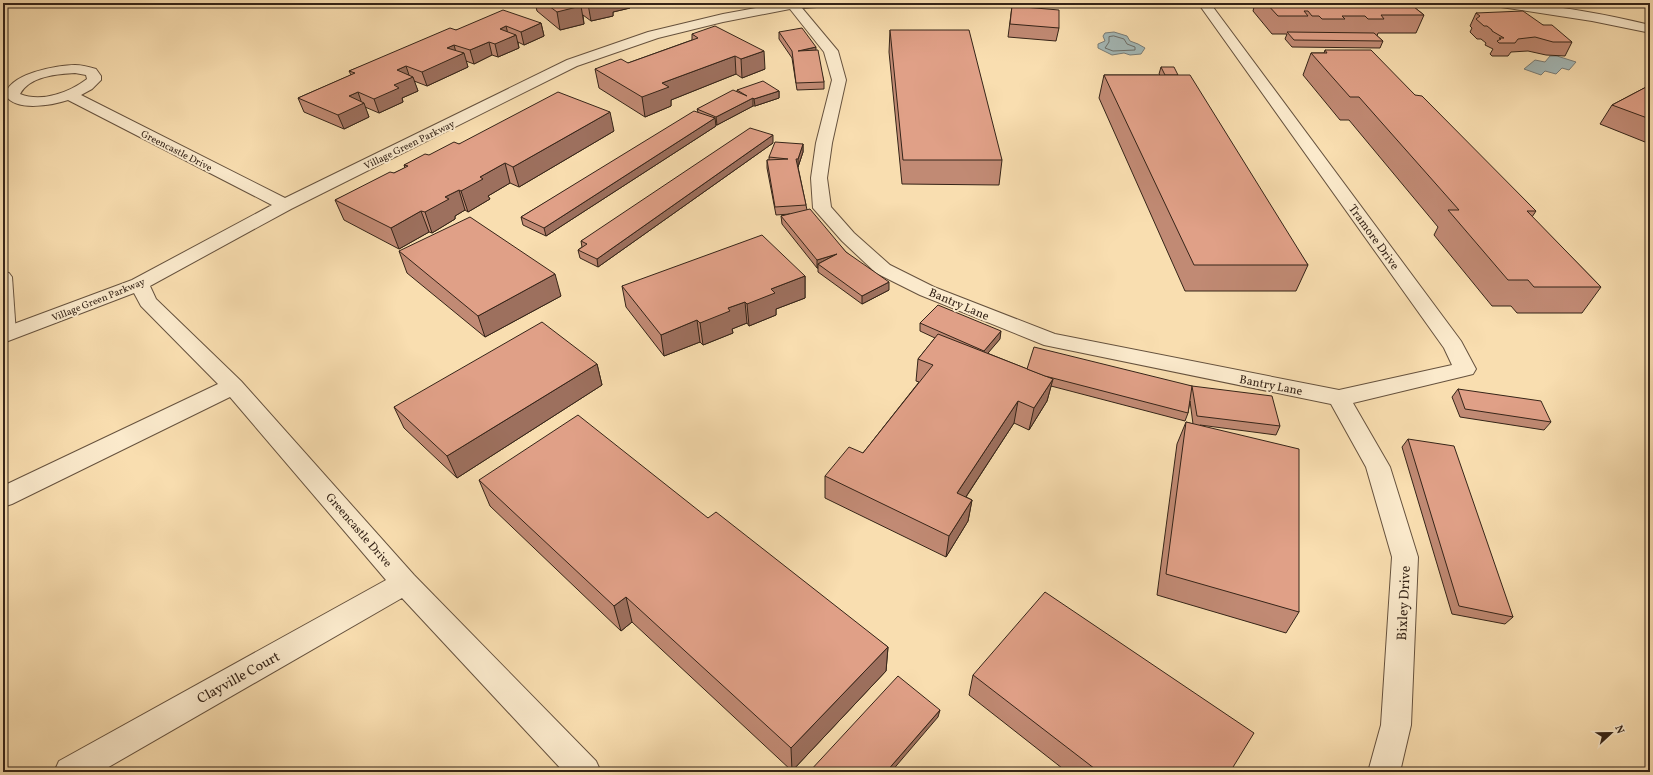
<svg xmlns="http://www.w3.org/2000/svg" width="1653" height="775" viewBox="0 0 1653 775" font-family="Vollkorn,serif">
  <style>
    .water { fill: #a4b9b8; stroke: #787d78 }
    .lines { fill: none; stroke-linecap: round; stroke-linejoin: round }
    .shore { stroke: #6c6e68; stroke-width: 1 }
    .lane-casing { stroke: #66523e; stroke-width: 2 }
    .street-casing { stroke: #66523e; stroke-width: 2 }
    .lane { fill: #fbeacc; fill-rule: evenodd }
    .street { fill: #fbeacc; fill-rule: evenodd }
    .wall { fill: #c18a74; stroke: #352418 }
    .shaded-wall { fill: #9d705e; stroke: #352418 }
    .building { fill: #e0a087; stroke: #352418 }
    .labels { text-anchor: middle; stroke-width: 4; stroke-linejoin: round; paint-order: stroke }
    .far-street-label { font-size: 10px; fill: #352418; stroke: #fbeacc }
    .street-label { font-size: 12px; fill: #352418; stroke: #fbeacc }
    .near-street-label { font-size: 14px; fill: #352418; stroke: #fbeacc }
  </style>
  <rect width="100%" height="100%" fill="#f9deb0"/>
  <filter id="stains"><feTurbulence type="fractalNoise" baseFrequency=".005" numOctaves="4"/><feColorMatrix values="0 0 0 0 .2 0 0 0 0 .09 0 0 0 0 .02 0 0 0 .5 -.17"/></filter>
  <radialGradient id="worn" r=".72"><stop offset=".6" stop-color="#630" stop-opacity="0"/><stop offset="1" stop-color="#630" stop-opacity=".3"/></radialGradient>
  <g class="water">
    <path d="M1114,32L1127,36L1130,41L1138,44L1145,48L1141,54L1130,55L1124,53L1112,55L1098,48V44L1105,41L1103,36L1105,33Z"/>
    <path d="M1550,56H1557L1576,62L1569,70L1562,68L1556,74L1545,71L1541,75L1524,69L1535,60L1545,62Z"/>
  </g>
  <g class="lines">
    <path class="shore" d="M1114,36L1124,39L1127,44L1135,47V50L1113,51L1105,48L1109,42V37Z"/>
    <g class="lane-casing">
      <path id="lane" d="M3,272L9,273L12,277L16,334L14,338L7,340L3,339Z"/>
    </g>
    <g class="street-casing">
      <g id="street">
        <path d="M783,3H833L831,6L802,8L838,51L846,80L832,143L827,178L831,207L854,233L890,265L934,287L1055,334L1339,390L1452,365L1444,348L1198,3H1210L1461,341L1476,369L1473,374L1465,376L1353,403L1390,467L1418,557L1411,725L1400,772H1368L1381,725L1392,557L1366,467L1331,404L1044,345L920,295L876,273L842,241L813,208L811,178L816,143L832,80L824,52L790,9L723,22L658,38L577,66L291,209L150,286L156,299L241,381L414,575L596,761L601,772H564L402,598L100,772H54L59,761L386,580L230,397L12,504L3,507V486L218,384L141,306L134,293L3,343V328L132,280L272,205L68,100C53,105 17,112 6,96C6,74 58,65 75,65C82,65 89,67 96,69L101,76V80L92,89L81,95L285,198L567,60L648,32L723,14ZM75,73L86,75L87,79C70,92 42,103 20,94C30,76 57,74 75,73Z"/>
        <path d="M1495,3C1547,3 1600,13 1650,25V31L1646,32L1592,21L1501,7L1497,6Z"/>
      </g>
    </g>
    <use href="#lane" class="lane"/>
    <use href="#street" class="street"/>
  </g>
  <g class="wall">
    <path d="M535,3H629L630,8L613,12V16L591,21L583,15L584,24L560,30L537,11Z"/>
    <path d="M633,3H650L638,6Z"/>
    <path d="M1255,3H1409L1424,15L1416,33H1378L1377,36L1383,41L1380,48L1292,47L1285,39L1287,34H1272L1253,11Z"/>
    <path d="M1012,6L1059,28L1056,41L1008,37Z"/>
    <path d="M1476,13L1543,25L1572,42L1565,56L1546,55L1528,51L1511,52L1508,56H1492L1490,54L1493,49L1485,45L1486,43L1481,39H1477L1470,32L1472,28L1470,26Z"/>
    <path d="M541,23L544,36L524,45L518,42L519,48L498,57L492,55L474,64L466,61L468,67L427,86L414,81L418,91L402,98L403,102L379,113L365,107L369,117L344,129L304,112L298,98L351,75L349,71L456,30Z"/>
    <path d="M890,30L1002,160L999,185L902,184L889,52Z"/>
    <path d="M779,32L816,50L824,82V89L797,90L792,58L779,39Z"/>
    <path d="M692,34L765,69L742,78L736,74L671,100V106L645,117L599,88L595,69L628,63L692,40Z"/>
    <path d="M1325,50L1415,95L1536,211L1532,217L1601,287L1582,313H1517L1511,306H1492L1434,235L1438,227L1349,120H1340L1303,75L1311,53H1324Z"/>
    <path d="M1161,67L1178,75L1308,265L1296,291H1185L1099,98L1104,75H1160L1159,74Z"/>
    <path d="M1650,85V144L1600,124L1612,105Z"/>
    <path d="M737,90L779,91V98L755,106H753L717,125L716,124V126L546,236L523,225L521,217L698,112L697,109L737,92Z"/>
    <path d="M614,131L519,187L510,183L488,196L490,199L468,212L465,210L455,216V219L432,233L429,232L399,249L344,220L335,200L405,168L404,165L459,144Z"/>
    <path d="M773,143L598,267L580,258L578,250L582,247L581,241Z"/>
    <path d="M803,144V152L798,167L806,205L807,210L846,252L889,290L862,304L818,272V268H817L782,224L781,216L790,214L776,215L767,168V160H769V157Z"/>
    <path d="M399,251L561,296L485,337L407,273Z"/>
    <path d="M805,276V298L776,309V315L749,326L747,323L732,329L733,333L703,345L700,342L664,356L626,307L622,286Z"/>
    <path d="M920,323L1000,339L987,353L1027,369L1192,386L1280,426L1276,435L1200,425L1299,612L1286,633L1157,595L1177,444L1186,422L1193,424L1190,401L1188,413L1185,421L1051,386L1047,401L1029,430L1014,423L966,497L972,500L968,521L946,557L825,498V476L863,453L919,382L916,381L918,359L935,338L920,331Z"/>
    <path d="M597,364L602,385L457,478L404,428L394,407Z"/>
    <path d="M1458,389L1551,422L1544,430L1460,417L1452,397Z"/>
    <path d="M1408,439L1513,617L1505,624L1452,614L1402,447Z"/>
    <path d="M479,480L708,518L888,647L886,671L792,771L632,622L621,631L490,506Z"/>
    <path d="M973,675L1230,772H1067L969,695Z"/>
  </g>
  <g class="shaded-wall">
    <path d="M572,3H580V6H581L584,24L560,30L557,12Z"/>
    <path d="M591,3H629L630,8L613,12V16L591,21L588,4Z"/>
    <path d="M637,3H650L638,6Z"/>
    <path d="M541,23L544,36L524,45L521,32Z"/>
    <path d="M506,26L509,38L516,35L519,48L498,57L495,44L500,29Z"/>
    <path d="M489,42L492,55L474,64L470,50Z"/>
    <path d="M454,45L457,56L464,53L468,67L427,86L422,72L447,48Z"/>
    <path d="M816,47V54L798,51Z"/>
    <path d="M764,51L765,69L742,78L741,59Z"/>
    <path d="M735,56L736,74L671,100V106L645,117L642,97L662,83Z"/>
    <path d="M406,66L410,78L413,77L418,91L402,98L403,102L379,113L374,99L394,85L397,70Z"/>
    <path d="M779,91V98L755,106L754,99Z"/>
    <path d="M358,92L362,104L364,103L369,117L344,129L338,115L349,96Z"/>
    <path d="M753,98V106L717,125L716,117Z"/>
    <path d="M610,112L614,131L519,187L513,167Z"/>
    <path d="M715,118L716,126L546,236L544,228Z"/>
    <path d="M773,135V143L598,267L597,259Z"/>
    <path d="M803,144V152L798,167V159Z"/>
    <path d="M505,163L510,183L488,196L490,199L468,212L461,191L480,177Z"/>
    <path d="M459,190L465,210L455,216V219L432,233L425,212L445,197Z"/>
    <path d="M421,211L429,232L399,249L391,228Z"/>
    <path d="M837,254L818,264V268H817V260Z"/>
    <path d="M555,274L561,296L485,337L478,316Z"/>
    <path d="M805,276V298L776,309V315L749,326L747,304L771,289Z"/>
    <path d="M889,282V290L862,304V296Z"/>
    <path d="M745,302L747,323L732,329L733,333L703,345L700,323L728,308Z"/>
    <path d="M697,320L700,342L664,356L661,335Z"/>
    <path d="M1001,331L1000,339L983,359L984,351Z"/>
    <path d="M597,364L602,385L457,478L447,456Z"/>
    <path d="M1053,379L1047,401L1029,430L1034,408Z"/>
    <path d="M1018,401L1014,423L954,515L957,493Z"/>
    <path d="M972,500L968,521L946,557L949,536Z"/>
    <path d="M626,597L632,622L621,631L614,606Z"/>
    <path d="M888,647L886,671L792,771L791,748Z"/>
    <path d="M940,710L938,717L891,772H886Z"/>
  </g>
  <g class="building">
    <path d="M545,3H577L581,6L557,12Z"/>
    <path d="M1266,3H1409L1424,15H1381L1384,19H1368L1365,16H1342L1345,19H1322L1319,16H1312L1308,11H1304L1308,16H1278Z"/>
    <path d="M1012,6L1059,10V28L1010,24Z"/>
    <path d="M503,10L541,23L521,32L506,26L500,29L516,35L495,44L489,42L470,50L454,45L447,48L464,53L422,72L406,66L397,70L413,77L394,85L399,88L374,99L358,92L349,96L364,103L338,115L298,98L355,73L349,71L450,28L456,30Z"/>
    <path d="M1523,11L1543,25H1552L1572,42H1553L1535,37L1518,39L1515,43H1499L1497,41L1501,39L1499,38H1504L1492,31V30L1487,26H1484L1476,19L1480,16L1476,13Z"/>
    <path d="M715,26L764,51L741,59L735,56L662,83L669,87L642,97L595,69L621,59L628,63L698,38L692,34Z"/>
    <path d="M802,28L816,47L798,51L818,50L824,82L796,83L792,51L779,32Z"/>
    <path d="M890,30H969L1002,160H903Z"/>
    <path d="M1287,32L1374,33L1383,41L1294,40Z"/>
    <path d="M1325,50H1371L1415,95L1422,96L1536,211H1527L1601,287H1534L1528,280H1508L1448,210H1459L1359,97H1350L1311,53H1327Z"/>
    <path d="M1161,67H1174L1178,75H1165Z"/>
    <path d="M1104,75H1190L1308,265H1194Z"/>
    <path d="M763,81L779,91L754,99L753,98L716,117L697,109L733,90L747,96L737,90Z"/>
    <path d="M1650,85V119L1612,105Z"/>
    <path d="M558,92L610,112L513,167L505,163L480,177L483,179L461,191L459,190L445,197L449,199L425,212L421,211L391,228L335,200L390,172L394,173L408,166L404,165L425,154L429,155L454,142L459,144Z"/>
    <path d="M694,111L715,118L544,228L521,217Z"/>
    <path d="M750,128L773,135L597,259L578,250L587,244L581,241Z"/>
    <path d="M775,142L803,144L798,159H796L806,205L775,207L767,160L788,159L769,157Z"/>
    <path d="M810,209L846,252L889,282L862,296L818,264L837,254L817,260L781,216Z"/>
    <path d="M470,217L555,274L478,316L399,251Z"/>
    <path d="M762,235L805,276L771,289L775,293L747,304L745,302L728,308L730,311L700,323L697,320L661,335L622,286Z"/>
    <path d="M938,305L1001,331L984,351L920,323Z"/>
    <path d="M542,322L597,364L447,456L394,407Z"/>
    <path d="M938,334L1053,379L1034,408L1018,401L957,493L972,500L949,536L825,476L849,447L863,453L933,365L918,359Z"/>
    <path d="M1034,347L1192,386L1188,413L1045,376L1027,369Z"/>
    <path d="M1192,386L1272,396L1280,426L1197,416Z"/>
    <path d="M1458,389L1541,401L1551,422L1465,409Z"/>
    <path d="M578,415L708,518L716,512L888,647L791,748L626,597L614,606L479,480Z"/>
    <path d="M1186,422L1299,449V612L1166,574Z"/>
    <path d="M1408,439L1454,446L1513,617L1459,606Z"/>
    <path d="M1045,592L1254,733L1230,772H1099L973,675Z"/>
    <path d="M898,676L940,710L886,772H809Z"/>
  </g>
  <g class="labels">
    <g class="far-street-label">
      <text transform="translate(409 144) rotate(-26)" y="4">Village Green Parkway</text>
      <text transform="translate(177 150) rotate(27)" y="4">Greencastle Drive</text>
      <text transform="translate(98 299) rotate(-22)" y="4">Village Green Parkway</text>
    </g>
    <g class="street-label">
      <text transform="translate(1374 237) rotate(54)" y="4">Tramore Drive</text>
      <text transform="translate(959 304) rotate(23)" y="4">Bantry Lane</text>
      <text transform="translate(1271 385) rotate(11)" y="4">Bantry Lane</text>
      <text transform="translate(359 530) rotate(49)" y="4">Greencastle Drive</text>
    </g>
    <g class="near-street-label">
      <text transform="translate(1403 603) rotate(-87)" y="5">Bixley Drive</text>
      <text transform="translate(238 677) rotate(-29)" y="5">Clayville Court</text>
    </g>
  </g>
  <rect width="1653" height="775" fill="none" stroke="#f9deb0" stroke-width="16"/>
  <rect x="4" y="4" width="1645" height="767" fill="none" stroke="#352418" stroke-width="2"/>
  <rect x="8" y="8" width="1637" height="759" fill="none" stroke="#352418"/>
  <g transform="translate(1611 733) rotate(68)" stroke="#fbeacc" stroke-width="3" paint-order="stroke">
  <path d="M0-3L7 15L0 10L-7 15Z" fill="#352418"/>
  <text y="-6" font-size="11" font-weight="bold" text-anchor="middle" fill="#352418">N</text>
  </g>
  <rect width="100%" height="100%" filter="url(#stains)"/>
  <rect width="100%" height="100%" fill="url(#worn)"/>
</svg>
